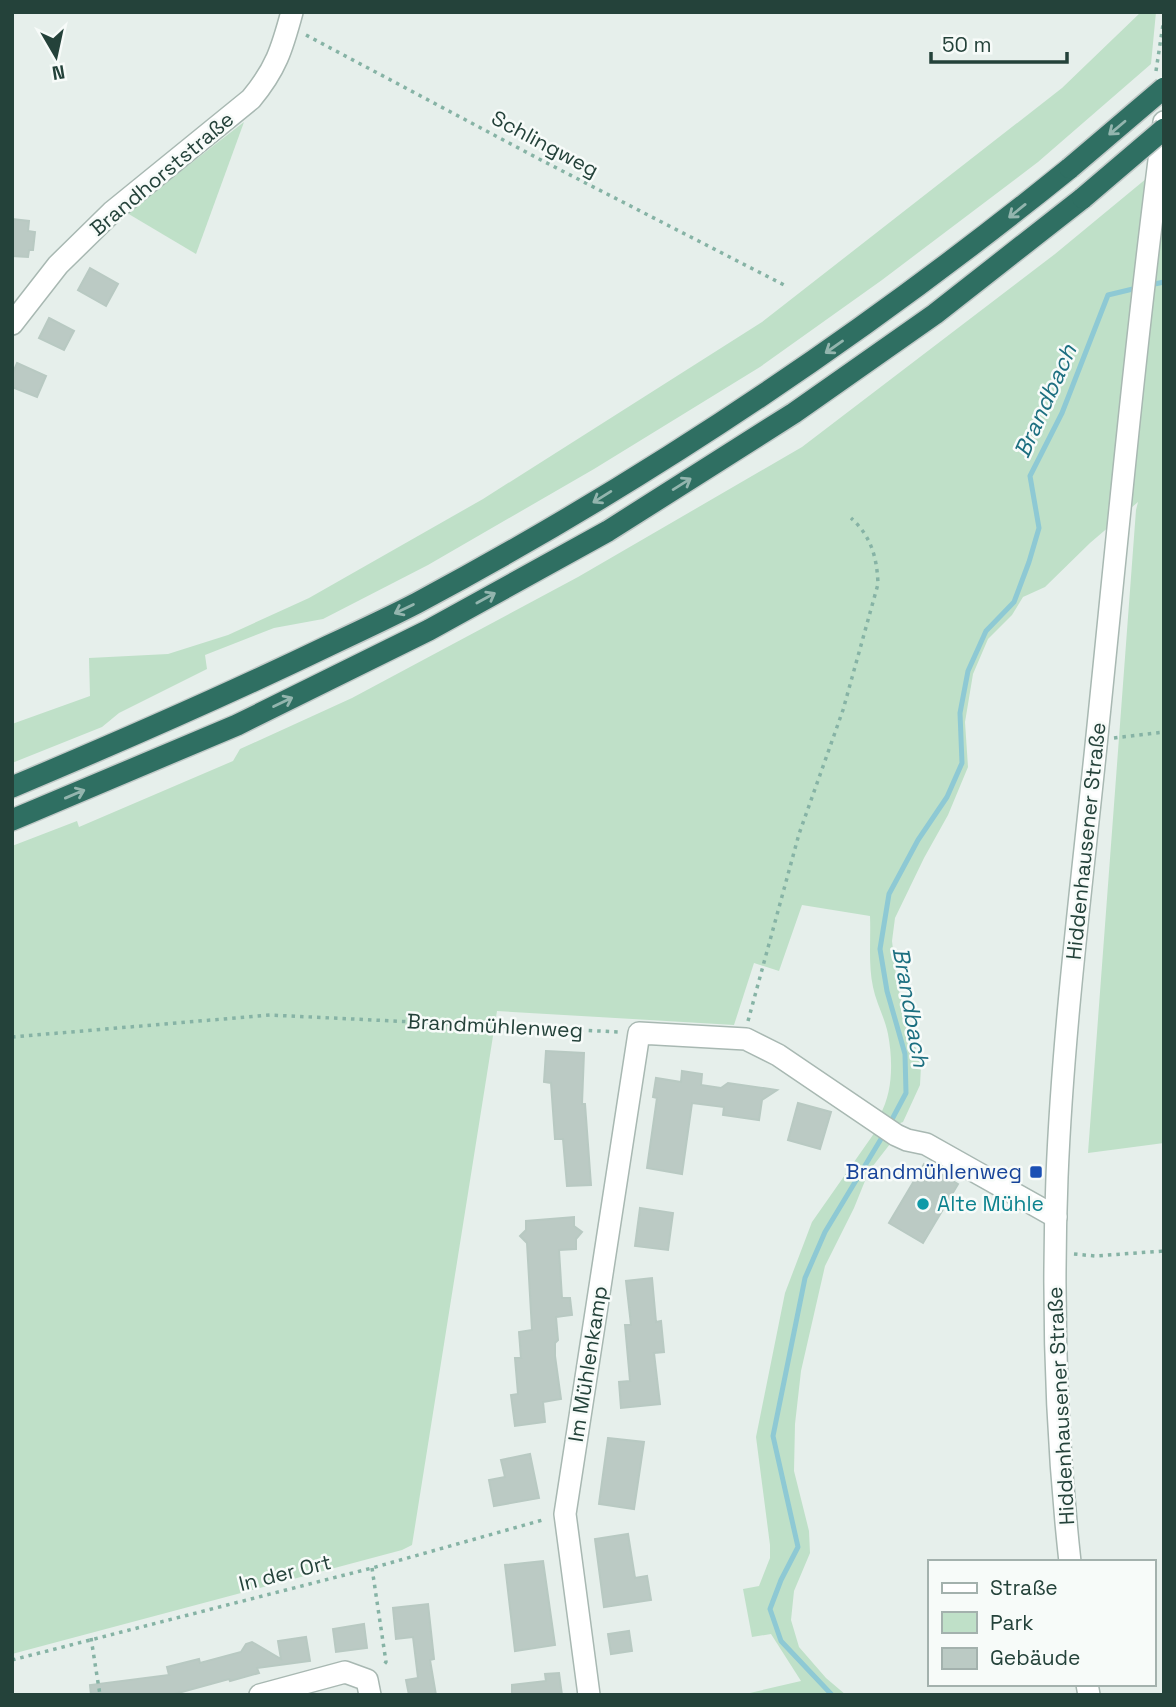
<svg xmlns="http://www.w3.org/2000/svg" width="1176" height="1707" viewBox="0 0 1176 1707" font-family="'Space Grotesk',sans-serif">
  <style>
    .green { fill: #bfe0c8 }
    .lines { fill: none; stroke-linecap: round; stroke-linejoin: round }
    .stream { stroke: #8ec9d4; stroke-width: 5 }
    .building { fill: #bbcac4; stroke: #b8c9c2; stroke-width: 2 }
    .minor-casing { stroke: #a8b8b2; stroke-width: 24 }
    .highway-casing { stroke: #c2cac8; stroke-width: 24 }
    .path { stroke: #86b3a5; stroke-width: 3.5; stroke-dasharray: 3.5 5; stroke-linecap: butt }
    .minor { stroke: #fff; stroke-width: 21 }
    .highway { stroke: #2f6f62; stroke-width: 21 }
    .highway-bridge-casing { stroke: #c2cac8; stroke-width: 24; stroke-linecap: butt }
    .highway-bridge { stroke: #2f6f62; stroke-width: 21 }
    .oneway { stroke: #93b5ae }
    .transit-dot { fill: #1a4fb4; stroke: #f7fbf9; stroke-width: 2.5 }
    .culture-dot { fill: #0f9aa8; stroke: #f7fbf9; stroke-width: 2.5 }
    .labels { text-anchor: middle; stroke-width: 5; stroke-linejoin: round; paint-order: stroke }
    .street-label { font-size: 21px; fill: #24423a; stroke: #f7fbf9 }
    .transit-label { font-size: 21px; fill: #164399; stroke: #f7fbf9; text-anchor: end }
    .culture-label { font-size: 21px; fill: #0d838f; stroke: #f7fbf9; text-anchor: start }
    .water-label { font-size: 23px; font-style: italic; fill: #1c6f80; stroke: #f7fbf9 }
  </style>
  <rect width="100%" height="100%" fill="#e6efeb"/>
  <g class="green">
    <path d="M1141,12H1156L1151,64L1038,162L882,280L760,367L594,469L428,565L323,619L274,628L205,655L207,669L119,713L102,727L12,763V724L90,696L89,658L168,654L228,635L309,598L483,499L762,322L1062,88Z"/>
    <path d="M244,122L196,254L127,213Z"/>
    <path d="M1164,164V1143L1088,1153L1136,510L1138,502L1090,543L1045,587L1023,597L1012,615L988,639L973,674L965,722L968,767L948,815L924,858L895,918L892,941L897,984L921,1066L920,1085L903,1122L895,1125L880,1115C893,1092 893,1061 888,1034C885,1018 876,1003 873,987C868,963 871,939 870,916L802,905L779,971L754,963L734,1025L497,1011L412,1545L402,1550L12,1654V846L77,821L79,827L233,761L240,749L352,698L578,577L802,447L1055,254Z"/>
    <path d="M875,1132L890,1144L869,1171L854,1208L825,1266L801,1371L795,1424L794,1471L809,1531L810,1553L794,1591L791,1620L799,1647L826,1678L846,1695H741L801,1681L771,1634L752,1637L743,1589L759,1586L770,1558V1545L756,1437L785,1293L812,1222Z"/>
  </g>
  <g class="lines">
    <g class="stream">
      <path d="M1150,285L1164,282"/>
      <path d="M889,1125L906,1093L905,1054L887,991L880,949L889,894L918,840L947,797L962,763L960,713L968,671L986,631L1014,602L1029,562L1039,528L1030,476L1062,413L1108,295L1137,288"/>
      <path d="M832,1695L781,1641L770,1609L781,1580L798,1547L773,1436L805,1278L825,1232L884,1134"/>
    </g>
  </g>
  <g class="building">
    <path d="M12,219L29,221L28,231L35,232L33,250H29L28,257L12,256Z"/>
    <path d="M90,268L118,284L106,306L78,290Z"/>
    <path d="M49,318L74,331L64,350L39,338Z"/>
    <path d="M17,363L46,376L37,397L12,387V375Z"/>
    <path d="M546,1051L584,1053L582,1104H585L591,1185L567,1186L563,1139H555L551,1083L544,1082Z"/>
    <path d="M682,1071L702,1074L701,1085L721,1088L728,1083L777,1090L762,1100L759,1120L723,1115L724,1107L692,1103L682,1174L647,1168L657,1098L653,1097L656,1078L681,1082Z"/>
    <path d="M798,1103L831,1112L820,1149L788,1140Z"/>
    <path d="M924,1164L958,1184L923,1243L889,1223Z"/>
    <path d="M640,1208L673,1213L668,1250L635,1246Z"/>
    <path d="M574,1217V1226L582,1232L576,1239V1249L559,1250L562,1298H570L572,1315L556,1317L558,1340L555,1343V1356L561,1399L543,1402L545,1422L515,1426L511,1395L518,1394L515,1358H521L519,1332L532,1330L527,1243L520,1236L526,1230V1221Z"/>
    <path d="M652,1278L656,1322L661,1321L664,1352L654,1353L660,1404L621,1408L619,1382L630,1381L625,1325H631L626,1281Z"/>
    <path d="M608,1438L644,1442L634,1509L599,1504Z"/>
    <path d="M530,1454L539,1498L494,1506L489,1480L505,1477L501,1460Z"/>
    <path d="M628,1534L635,1578L647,1576L651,1600L604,1607L595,1539Z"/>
    <path d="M543,1561L555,1645L515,1651L505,1565Z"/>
    <path d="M428,1604L434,1659L430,1660L436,1695H409L406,1680L418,1678L413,1637L396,1639L393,1608Z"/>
    <path d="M364,1624L367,1648L336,1652L333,1629Z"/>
    <path d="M629,1631L632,1651L611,1654L608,1634Z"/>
    <path d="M306,1637L310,1661L257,1668L259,1673L230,1681L229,1679L171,1695H91L90,1685L169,1675L167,1667L199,1659L200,1663L241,1652L246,1644L252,1642L281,1659L278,1641Z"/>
    <path d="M559,1673L562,1695H512V1685L546,1681L545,1674Z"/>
  </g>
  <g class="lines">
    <g class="minor-casing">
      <g id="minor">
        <path d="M12,324L58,265L112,212L251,99C276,69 282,49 292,12"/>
        <path d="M1070,1562C1056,1434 1052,1306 1057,1177C1063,1030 1082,883 1097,736C1118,531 1137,326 1164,122"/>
        <path d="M1087,1684L1089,1695"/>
        <path d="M260,1695L345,1672L367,1680L370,1695"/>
        <path d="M589,1695L565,1514L639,1033L746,1039L778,1055L896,1135L907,1140L926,1144L1056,1217"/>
      </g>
    </g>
    <g class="highway-casing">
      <g id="highway">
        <path d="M12,787C119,742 224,696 328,646C358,632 388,618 417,603C649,479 866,333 1070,168"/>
        <path d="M12,820L237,725L429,630L608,531L794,413L935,314L1083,198"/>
      </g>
    </g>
    <g class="path">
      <path d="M306,35L541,160L788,287"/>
      <path d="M1156,71L1164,18"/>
      <path d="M1114,738L1164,732"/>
      <path d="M748,1021L799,834L843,710L878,584C877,557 871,536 851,518"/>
      <path d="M12,1037L270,1015L619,1032"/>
      <path d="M1074,1254L1095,1256L1164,1251"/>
      <path d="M372,1568L386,1662L382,1667"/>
      <path d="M91,1638L100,1695"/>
      <path d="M12,1660L372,1568L546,1519"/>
    </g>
    <use href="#minor" class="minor"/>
    <use href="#highway" class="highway"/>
    <g class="highway-bridge-casing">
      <g id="highway-bridge">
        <path d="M1070,168L1164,88"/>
        <path d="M1083,198L1164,129"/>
      </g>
    </g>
    <use href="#highway-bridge" class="highway-bridge"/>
  </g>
  <defs><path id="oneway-shaft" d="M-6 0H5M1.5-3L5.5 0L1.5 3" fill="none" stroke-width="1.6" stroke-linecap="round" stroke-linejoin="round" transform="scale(1.75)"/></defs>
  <g class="oneway">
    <use href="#oneway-shaft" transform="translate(1117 128) rotate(140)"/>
    <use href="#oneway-shaft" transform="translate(1017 211) rotate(141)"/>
    <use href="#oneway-shaft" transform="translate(834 347) rotate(145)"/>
    <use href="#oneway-shaft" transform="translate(682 484) rotate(-32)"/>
    <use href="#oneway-shaft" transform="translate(602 497) rotate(148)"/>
    <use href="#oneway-shaft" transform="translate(486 598) rotate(-29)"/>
    <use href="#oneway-shaft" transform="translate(404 609) rotate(154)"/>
    <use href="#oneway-shaft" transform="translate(283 702) rotate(-26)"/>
    <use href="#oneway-shaft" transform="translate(75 794) rotate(-23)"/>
  </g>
  <rect class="transit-dot" x="1029" y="1165" width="14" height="14" rx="3.5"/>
  <circle class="culture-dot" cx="923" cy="1204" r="7"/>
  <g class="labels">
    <g class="street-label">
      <text transform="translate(545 144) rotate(28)" y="7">Schlingweg</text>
      <text transform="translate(162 174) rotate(-40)" y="7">Brandhorststraße</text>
      <text transform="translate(1086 841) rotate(-84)" y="7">Hiddenhausener Straße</text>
      <text transform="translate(495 1026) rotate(3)" y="7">Brandmühlenweg</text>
      <text transform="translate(588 1364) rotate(-81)" y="7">Im Mühlenkamp</text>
      <text transform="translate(1061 1406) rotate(-93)" y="7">Hiddenhausener Straße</text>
      <text transform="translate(285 1573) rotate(-14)" y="7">In der Ort</text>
    </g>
    <g class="transit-label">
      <text x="1022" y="1179">Brandmühlenweg</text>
    </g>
    <g class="culture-label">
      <text x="937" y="1211">Alte Mühle</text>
    </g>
    <g class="water-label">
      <text transform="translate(1045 401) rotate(-66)" y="8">Brandbach</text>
      <text transform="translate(911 1007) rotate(80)" y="8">Brandbach</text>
    </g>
  </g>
  <rect width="1176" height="1707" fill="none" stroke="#24423a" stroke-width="28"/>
  <rect x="928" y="1560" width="228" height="126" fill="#f7fbf9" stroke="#a3b1ad" stroke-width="2"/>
  <rect x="942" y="1583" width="35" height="10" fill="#ffffff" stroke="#a3b1ad" stroke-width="2"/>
  <text x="990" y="1595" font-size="21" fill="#24423a">Straße</text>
  <rect x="942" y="1612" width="35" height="21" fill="#bfe0c8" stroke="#a3b1ad" stroke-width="2"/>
  <text x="990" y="1630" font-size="21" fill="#24423a">Park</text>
  <rect x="942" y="1648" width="35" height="21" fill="#bbcac4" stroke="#a3b1ad" stroke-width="2"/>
  <text x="990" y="1665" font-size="21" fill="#24423a">Gebäude</text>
  <g transform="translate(56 56) rotate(171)" stroke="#f7fbf9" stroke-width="5" paint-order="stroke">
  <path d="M0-5L12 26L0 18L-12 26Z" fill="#24423a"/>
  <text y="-10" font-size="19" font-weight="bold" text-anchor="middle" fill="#24423a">N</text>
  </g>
  <path d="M931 52v10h136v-10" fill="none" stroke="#24423a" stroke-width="3.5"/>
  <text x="942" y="52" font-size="21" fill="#24423a" stroke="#f7fbf9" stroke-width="5" paint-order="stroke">50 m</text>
</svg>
